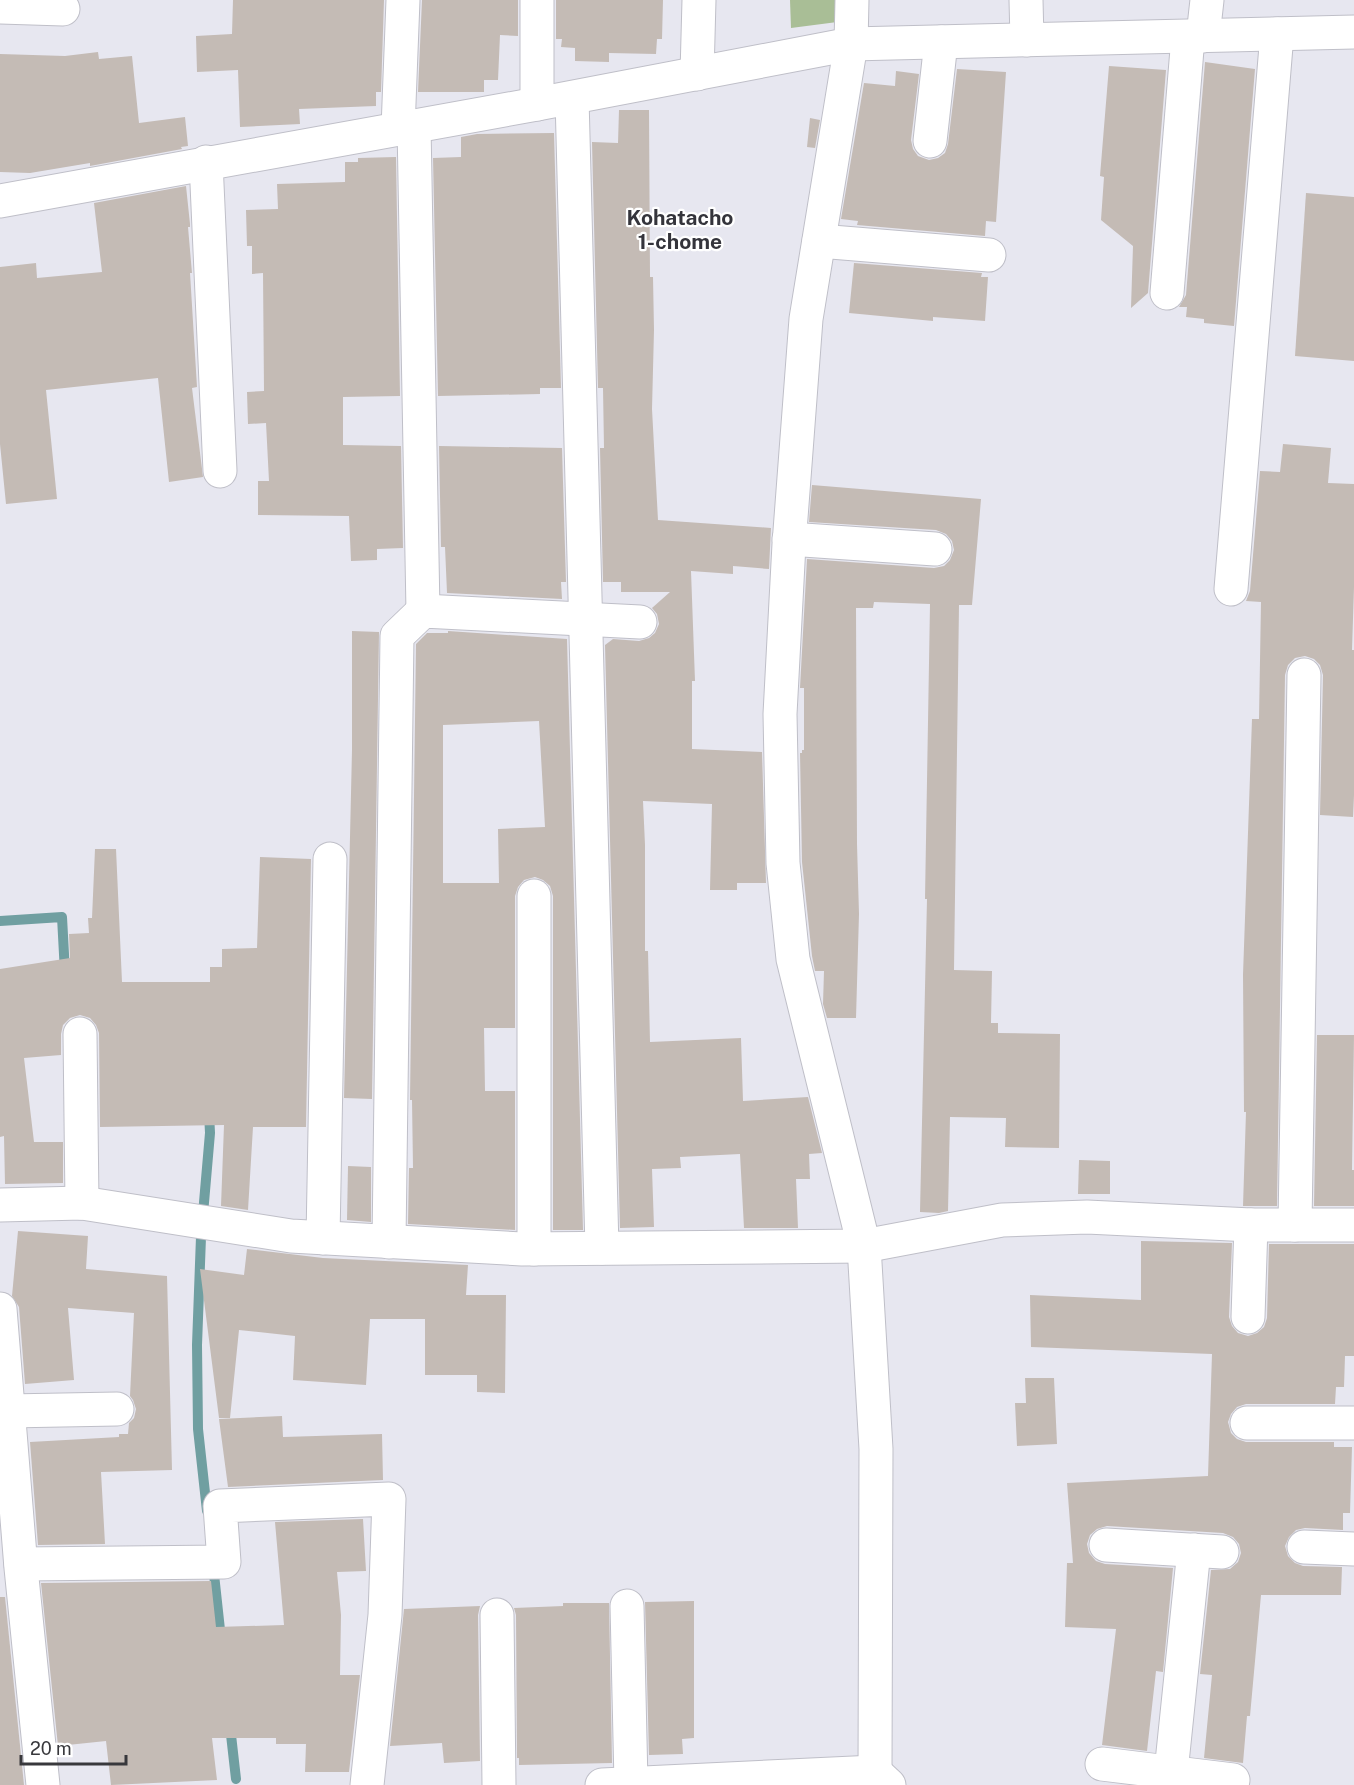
<svg xmlns="http://www.w3.org/2000/svg" width="1354" height="1785" viewBox="0 0 1354 1785" font-family="'Public Sans',sans-serif">
  <style>
    .green { fill: #a9be96 }
    .lines { fill: none; stroke-linecap: round; stroke-linejoin: round }
    .stream { stroke: #709fa1; stroke-width: 10 }
    .building { fill: #c4bbb5; fill-rule: evenodd }
    .minor-casing { stroke: #bfbfc8; stroke-width: 35 }
    .minor { stroke: #fff; stroke-width: 33 }
    .labels { text-anchor: middle; stroke-width: 4.5; stroke-linejoin: round; paint-order: stroke }
    .neighbourhood-label { font-size: 21px; font-weight: bold; fill: #34343b; stroke: #fff }
  </style>
  <rect width="100%" height="100%" fill="#e7e7f0"/>
  <path class="green" d="M790,0H845V21L791,28Z"/>
  <g class="lines">
    <g class="stream">
      <path d="M0,921L62,917L65,973"/>
      <path d="M207,1511L198,1429L197,1345L201,1237L210,1133L209,1113"/>
      <path d="M213,1565L221,1639"/>
      <path d="M230,1726L236,1779"/>
    </g>
  </g>
  <g class="building">
    <path d="M233,0H384L381,92H376V106L299,109L300,124L240,127L238,70L197,72L196,36L232,34Z"/>
    <path d="M422,0H518V36L500,35L498,80H484V92H418Z"/>
    <path d="M556,0H663L662,39H657L656,54L609,53V62L575,61V48L561,47L562,39H556Z"/>
    <path d="M98,52L99,59L132,56L139,123L185,117L188,146L181,147L182,149L90,166V163L30,173L0,172V54L65,56Z"/>
    <path d="M1205,62L1255,69L1234,326L1204,323V319L1186,317L1187,307H1179L1186,295Z"/>
    <path d="M1109,66L1166,70L1148,293L1131,308L1133,246L1101,220L1104,177L1100,176Z"/>
    <path d="M957,69L1006,72L996,222L986,221L985,236L857,225L858,221L841,219L864,83L895,86L896,71L919,74L911,140L913,149L918,156L929,160L938,158L945,153L948,144Z"/>
    <path d="M619,110H649L650,277H653L654,330L652,409L658,520L771,528L769,569L733,566V574L691,571L695,681H692V749L762,752L766,883H737V890H710L712,804L643,801L645,845V951H648L650,1042L741,1038L743,1101L808,1097L822,1153L809,1154L810,1179H796L798,1228H744L740,1154L680,1157L681,1168L652,1169L654,1227L620,1228L605,645L613,639L639,641L649,638L655,633L659,624L657,614L652,608L670,592H621V582H603L600,448H604L603,388H598L592,142L618,143Z"/>
    <path d="M810,118L820,120L815,148L807,147Z"/>
    <path d="M554,133L561,388H540V394L438,396L433,158L461,157V137L477,134Z"/>
    <path d="M396,157L400,396L343,397V445L401,446L403,548L377,549V560L351,561L349,516L258,515V481H269L266,423L248,424L247,392L264,391L263,273L252,274V246H247L246,210L278,209L277,184L345,182V162H358V158Z"/>
    <path d="M186,186L190,224V227H188L192,273H190L197,387L192,388L203,477L169,482L158,378L46,390L57,499L6,504L0,444V267L36,263L37,278L102,272L94,203Z"/>
    <path d="M1306,193L1354,197V361L1295,356Z"/>
    <path d="M854,263L982,273L981,277H988L985,321L933,317V321L849,313Z"/>
    <path d="M1283,444L1331,448L1328,483L1354,484V587L1352,650H1354V795L1353,817L1320,815L1323,675L1320,665L1314,659L1305,656L1295,658L1288,665L1285,675L1277,1206H1243L1246,1112H1244L1243,975L1252,719H1259L1261,602L1246,601L1250,591L1260,471L1280,472Z"/>
    <path d="M439,446L562,448L566,582H561L562,599L447,593L445,547H441Z"/>
    <path d="M812,485L981,499L972,605H959L954,970L992,971L991,1023H998V1033L1060,1034L1059,1148L1005,1147L1006,1118L950,1117L948,1211L939,1213L920,1212L927,899H925L930,604L874,602L873,608H856L857,844L859,914L856,1018H827L823,1004L824,971H815L812,956L802,862L800,753H802V750H804V688H800L807,559L934,568L944,566L950,560L954,550L952,541L946,534L936,530L809,522Z"/>
    <path d="M352,631L379,632L372,1099L344,1098L352,750Z"/>
    <path d="M448,631L567,639L583,1230H553V896L550,886L543,880L535,877L524,880L518,887L515,896V1028H484L485,1091H515V1230L408,1224L409,1168H413L412,1100H410L416,644L427,633H448ZM539,721L545,827L498,829L499,883H443V725Z"/>
    <path d="M95,849H116L122,982H210V967H222V949L257,948L260,857L311,859L306,1127H253L248,1210L221,1206L224,1125L100,1127L99,1033L96,1025L90,1018L80,1015L70,1018L63,1025L61,1034V1055L24,1058L34,1142H63V1183L5,1184L4,1136L0,1137V969L70,958L69,934L89,933L88,918H92Z"/>
    <path d="M1317,1035H1354L1352,1170H1354V1206H1314Z"/>
    <path d="M1079,1160L1110,1161V1194H1078Z"/>
    <path d="M348,1166L371,1167V1222L347,1220Z"/>
    <path d="M18,1231L88,1236L86,1269L167,1276L172,1470L101,1472L105,1544L38,1545L30,1442L119,1437V1434H128L129,1423L134,1418L136,1409L133,1400L130,1396L134,1313L68,1308L74,1380L25,1384L19,1307L12,1296Z"/>
    <path d="M1141,1241L1232,1243L1229,1317L1232,1326L1238,1333L1248,1336L1257,1333L1264,1327L1267,1318L1269,1244H1354V1356H1345L1344,1387H1336L1335,1404H1246L1237,1407L1231,1414L1228,1422L1231,1433L1237,1439L1246,1442H1334V1447H1352L1350,1513H1343V1530L1305,1528L1296,1530L1289,1537L1285,1546L1288,1556L1295,1563L1303,1566L1342,1567L1341,1595H1261L1250,1716H1247L1243,1763L1204,1758L1212,1675L1200,1674L1211,1570L1230,1569L1238,1562L1241,1553L1239,1544L1233,1537L1223,1533L1107,1526L1097,1529L1090,1535L1087,1544L1089,1553L1096,1561L1105,1564L1173,1568L1163,1672L1156,1671L1147,1751L1102,1745L1116,1629L1065,1627L1067,1563H1073L1067,1483L1208,1476L1212,1354L1031,1347L1030,1295L1141,1300Z"/>
    <path d="M247,1249L323,1258L468,1265L466,1295H506L505,1393L477,1392V1375H425V1319H370L366,1385L293,1380L295,1336L239,1330L230,1418H219L200,1269L244,1275Z"/>
    <path d="M1025,1378H1054L1057,1444L1017,1446L1015,1403H1026Z"/>
    <path d="M282,1416L283,1437L382,1434L383,1480L228,1487L219,1419Z"/>
    <path d="M363,1519L366,1571L337,1572L341,1615L340,1675H360L349,1772H305L306,1744H276V1738H212L217,1780L111,1785L106,1741L58,1746L41,1583L211,1581L216,1627L284,1625L275,1522Z"/>
    <path d="M0,1597H5L24,1785H0Z"/>
    <path d="M694,1601V1738L682,1739L683,1754L649,1755L645,1602Z"/>
    <path d="M563,1603H609L612,1763L519,1765V1758H517L516,1615L514,1608L563,1606Z"/>
    <path d="M480,1606L478,1615L480,1761L444,1763L442,1743L390,1746L404,1609Z"/>
  </g>
  <g class="lines">
    <g class="minor-casing">
      <g id="minor">
        <path d="M852,0L851,44L806,319L789,544L780,714L783,863L793,959L864,1246L876,1449L875,1772"/>
        <path d="M1026,0L1027,40"/>
        <path d="M0,7L63,9"/>
        <path d="M1203,36L1207,0"/>
        <path d="M697,74L699,0"/>
        <path d="M572,98L602,1248"/>
        <path d="M537,104V0"/>
        <path d="M414,126L423,611"/>
        <path d="M398,129L403,0"/>
        <path d="M930,141L941,42"/>
        <path d="M206,162L220,471"/>
        <path d="M0,201L537,104L851,44L1354,32"/>
        <path d="M819,241L989,255"/>
        <path d="M1167,293L1188,37"/>
        <path d="M789,539L935,549"/>
        <path d="M1231,589L1277,34"/>
        <path d="M534,896V1249"/>
        <path d="M80,1034L82,1203"/>
        <path d="M0,1205L82,1203L291,1236L522,1249L864,1246L1002,1220L1087,1217L1251,1225H1354"/>
        <path d="M1295,1225L1304,675"/>
        <path d="M323,1238L330,859"/>
        <path d="M389,1242L397,636L423,611L640,622"/>
        <path d="M0,1309L21,1568L43,1785"/>
        <path d="M1248,1317L1251,1225"/>
        <path d="M8,1411L117,1409"/>
        <path d="M1247,1423H1354"/>
        <path d="M1106,1545L1222,1552"/>
        <path d="M1304,1547L1354,1549"/>
        <path d="M21,1564L224,1562L220,1506L389,1499L385,1615L367,1785"/>
        <path d="M627,1606L631,1783"/>
        <path d="M497,1615L499,1785"/>
        <path d="M1102,1764L1233,1780L1232,1785"/>
        <path d="M1171,1772L1194,1550"/>
        <path d="M602,1785L875,1772L889,1785"/>
      </g>
    </g>
    <use href="#minor" class="minor"/>
  </g>
  <g class="labels">
    <g class="neighbourhood-label">
      <text x="680" y="225">Kohatacho<tspan x="680" dy="24">1-chome</tspan></text>
    </g>
  </g>
  <path d="M21 1755v9h105v-9" fill="none" stroke="#38383c" stroke-width="3"/>
  <text x="30" y="1755" font-size="18" fill="#38383c" stroke="#ffffff" stroke-width="4.5" paint-order="stroke">20 m</text>
</svg>
